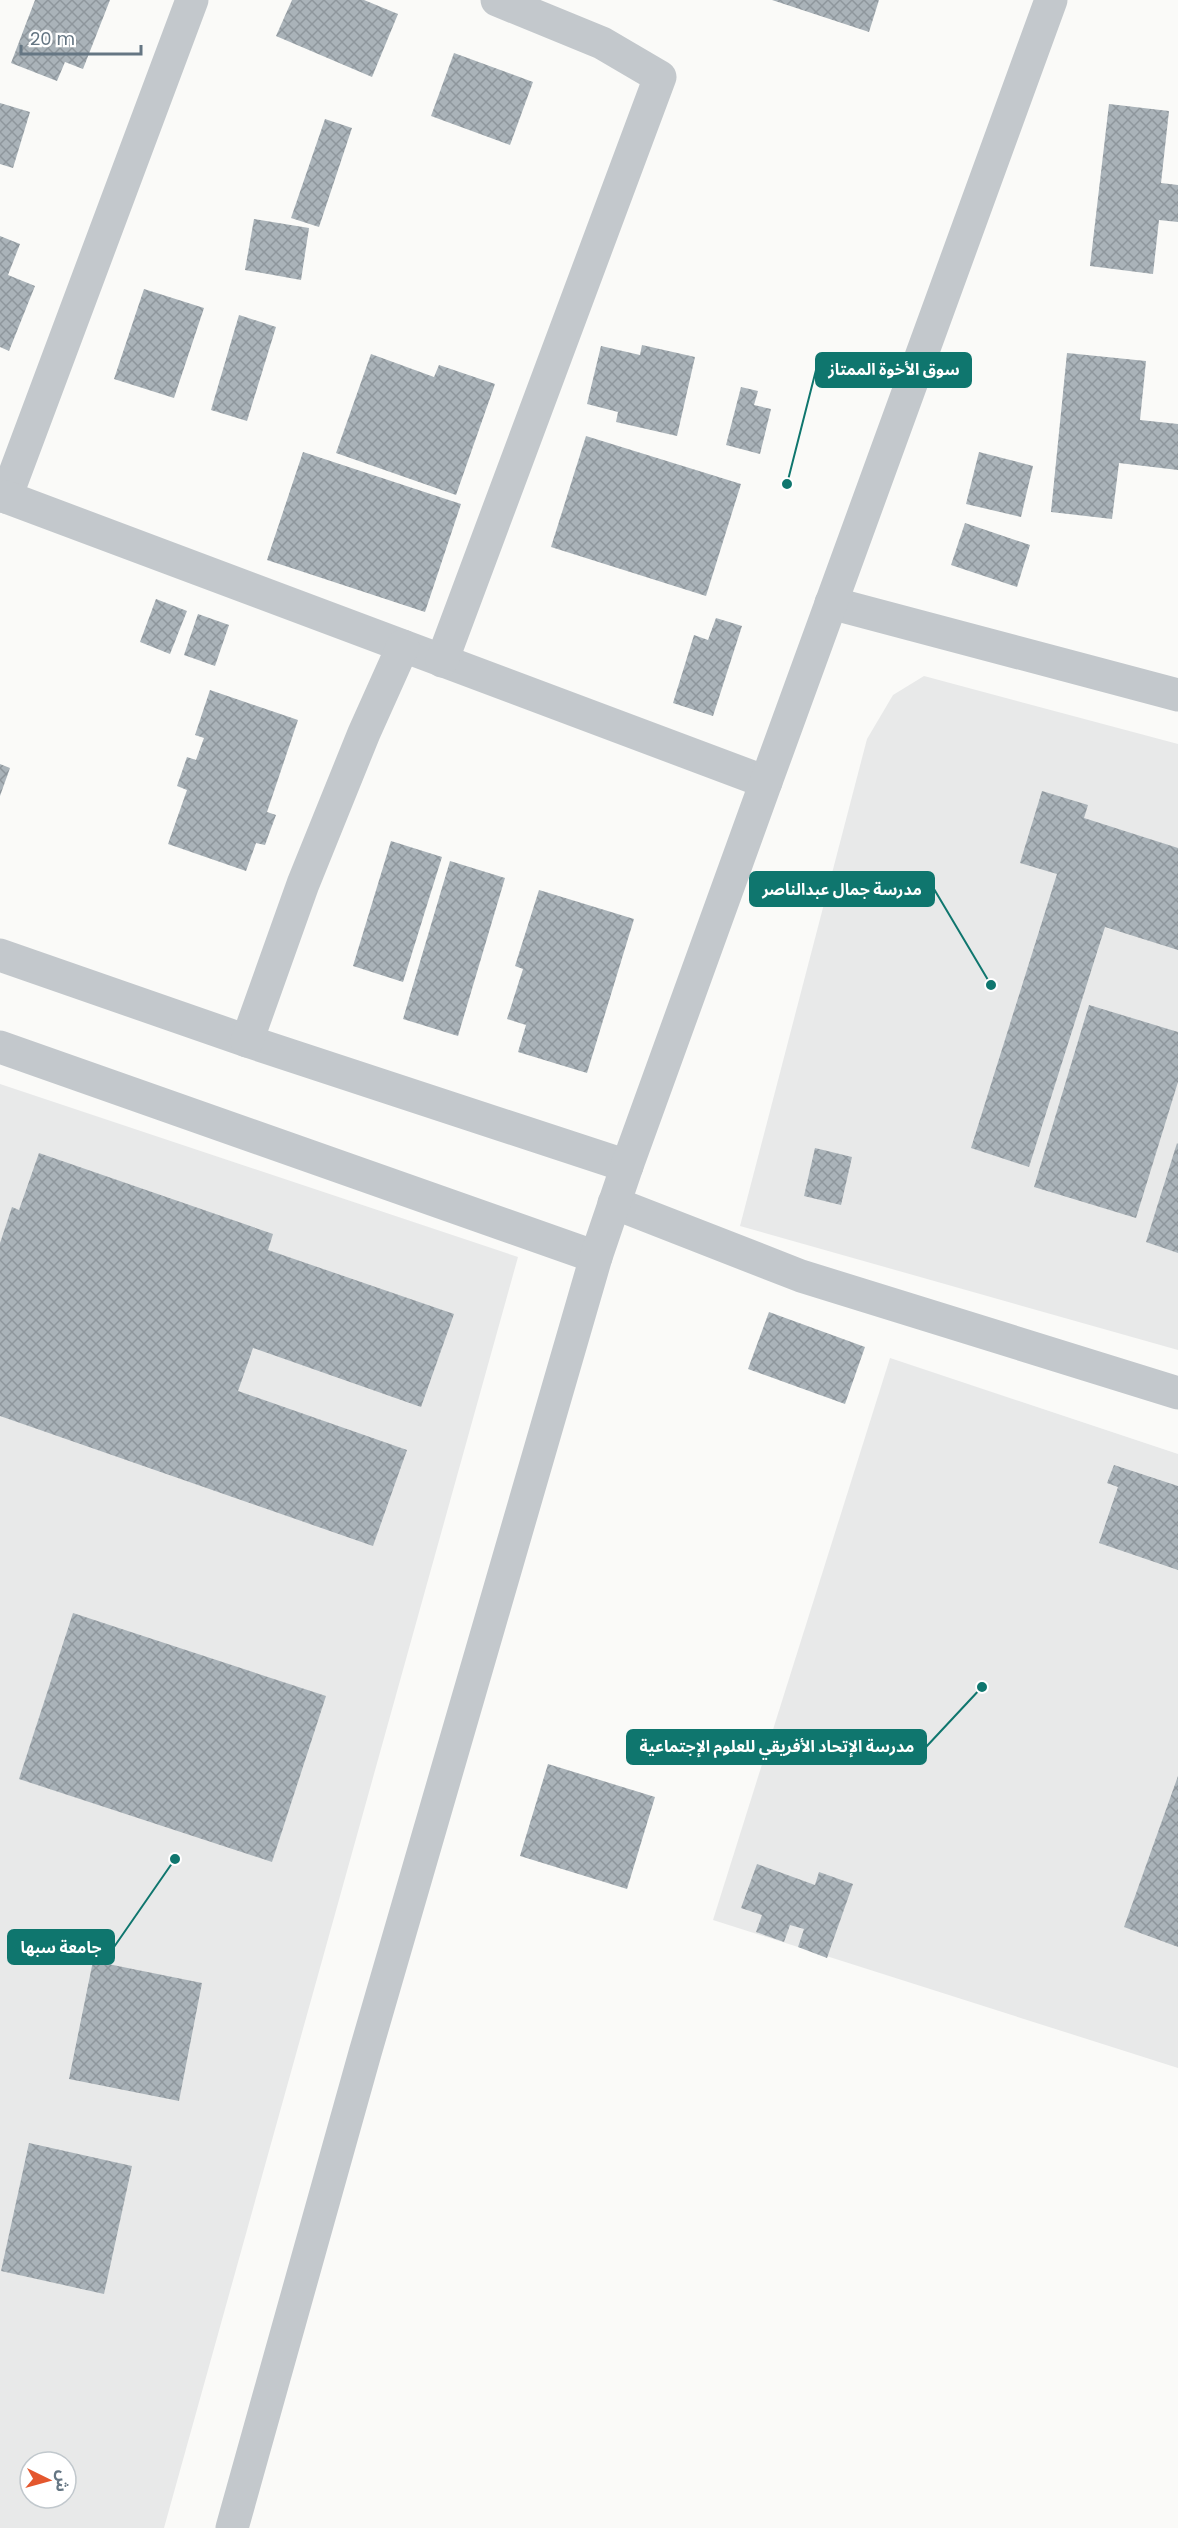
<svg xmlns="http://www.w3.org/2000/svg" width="1178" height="2528" viewBox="0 0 1178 2528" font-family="Poppins,'Noto Sans Arabic',sans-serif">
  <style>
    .built { fill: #e8e9e9; fill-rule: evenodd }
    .building { fill: url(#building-cross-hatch) }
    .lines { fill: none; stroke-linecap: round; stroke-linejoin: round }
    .minor { stroke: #c3c8cc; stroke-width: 33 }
    .leader { fill: none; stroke: #0f766e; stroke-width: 2 }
    .callout-dot { fill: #0f766e; stroke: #fff; stroke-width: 2 }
    .callout { fill: #0f766e; stroke: #0f766e; stroke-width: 2 }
    .callout-label { font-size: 16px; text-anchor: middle; font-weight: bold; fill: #fff }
  </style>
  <defs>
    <pattern id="building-cross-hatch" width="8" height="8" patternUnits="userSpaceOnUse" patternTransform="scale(1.5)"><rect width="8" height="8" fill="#aab3b9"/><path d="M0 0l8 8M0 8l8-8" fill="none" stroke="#8e969c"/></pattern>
  </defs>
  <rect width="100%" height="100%" fill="#fafaf8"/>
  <g class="built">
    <path d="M924,676L1178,744V1350L740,1226L867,739L893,695Z"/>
    <path d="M0,1084L518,1257L164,2528H0ZM30,2462H66V2498H30Z"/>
    <path d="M890,1358L1178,1454V2068L713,1920Z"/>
  </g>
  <g class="building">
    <path d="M35,0H110L83,69L65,62L57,81L11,63Z"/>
    <path d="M292,0H364L398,14L372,77L276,36Z"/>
    <path d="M772,0H879L869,32Z"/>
    <path d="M454,53L533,82L510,145L431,116Z"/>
    <path d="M0,103L30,112L13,168L0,164Z"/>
    <path d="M1109,104L1169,111L1161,183L1178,185V222L1159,220L1153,274L1090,266Z"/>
    <path d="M325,119L352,128L319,227L291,218Z"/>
    <path d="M254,219L309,228L301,280L245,270Z"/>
    <path d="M0,236L20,244L8,275L35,286L9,351L0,347Z"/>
    <path d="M144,289L204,308L174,398L114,379Z"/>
    <path d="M239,315L276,327L247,421L211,410Z"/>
    <path d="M642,345L695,357L677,436L616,422L618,412L587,404L601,346L640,355Z"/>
    <path d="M1067,353L1146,361L1140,420L1178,424V470L1119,463L1112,519L1051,512Z"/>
    <path d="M371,354L434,377L439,365L495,384L456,495L336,453Z"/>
    <path d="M741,387L758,391L754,405L771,409L760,454L726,445Z"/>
    <path d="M586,436L741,484L706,596L551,547Z"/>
    <path d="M303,452L461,504L425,612L267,560Z"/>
    <path d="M979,452L1033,466L1021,517L966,504Z"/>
    <path d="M965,523L1030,545L1017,587L951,565Z"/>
    <path d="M156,599L187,611L170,654L140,642Z"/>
    <path d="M198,614L229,625L215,666L184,655Z"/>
    <path d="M716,618L742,626L713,716L673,703L694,635L708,640Z"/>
    <path d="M210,690L298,720L267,812L276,815L265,845L256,843L246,871L168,844L187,790L177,786L187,757L196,760L204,738L195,735Z"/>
    <path d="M0,764L10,768L0,796Z"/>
    <path d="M1042,791L1088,805L1084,818L1178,848V950L1105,927L1029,1167L971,1148L1057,874L1020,863Z"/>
    <path d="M391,841L442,857L403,982L353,966Z"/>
    <path d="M450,861L505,878L458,1036L403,1019Z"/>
    <path d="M539,890L634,919L587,1073L518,1052L526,1025L507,1019L523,969L515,966Z"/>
    <path d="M1089,1005L1178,1032V1082L1136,1218L1034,1187Z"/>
    <path d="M1177,1143L1178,1144V1253L1146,1242Z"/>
    <path d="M815,1148L852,1157L841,1205L804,1196Z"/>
    <path d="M39,1153L273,1234L268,1250L454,1314L421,1407L253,1348L238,1391L407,1450L373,1546L0,1416V1243L12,1207L19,1210Z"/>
    <path d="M769,1312L865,1347L845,1404L748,1369Z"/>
    <path d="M1114,1465L1178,1486V1570L1099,1543L1118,1487L1107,1483Z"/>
    <path d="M73,1613L326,1696L272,1862L19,1779Z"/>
    <path d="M548,1764L655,1797L627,1889L520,1856Z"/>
    <path d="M1178,1776V1947L1124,1927Z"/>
    <path d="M757,1864L815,1885L819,1872L853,1884L827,1958L798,1947L804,1929L790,1925L784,1942L756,1932L762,1915L741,1908Z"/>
    <path d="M93,1961L202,1983L179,2101L69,2079Z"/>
    <path d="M29,2143L132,2166L104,2294L1,2271Z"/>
  </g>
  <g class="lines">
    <g class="minor">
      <path d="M0,495L6,497L192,0"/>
      <path d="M6,497L766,782"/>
      <path d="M831,603L1178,695"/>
      <path d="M442,661L660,77L602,43L497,0"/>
      <path d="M0,955L247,1041L627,1166"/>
      <path d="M247,1041L303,884L364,733L403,646"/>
      <path d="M0,1047L596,1257"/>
      <path d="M614,1203L801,1276L1178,1393"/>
      <path d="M232,2528L365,2053L596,1257L627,1166L766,782L1051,0"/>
    </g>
  </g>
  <path class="leader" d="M787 484L816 370M991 985L934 889M982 1687L926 1747M175 1859L114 1947"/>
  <g class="callout-dot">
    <circle cx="787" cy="484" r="6"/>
    <circle cx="991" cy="985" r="6"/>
    <circle cx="982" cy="1687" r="6"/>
    <circle cx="175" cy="1859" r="6"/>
  </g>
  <g class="callout">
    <rect x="816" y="353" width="155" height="34" rx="6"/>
    <rect x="750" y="872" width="184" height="34" rx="6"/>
    <rect x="627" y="1730" width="299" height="34" rx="6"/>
    <rect x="8" y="1930" width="106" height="34" rx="6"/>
  </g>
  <g class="callout-label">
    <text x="894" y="375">سوق الأخوة الممتاز</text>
    <text x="842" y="895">مدرسة جمال عبدالناصر</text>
    <text x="777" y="1752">مدرسة الإتحاد الأفريقي للعلوم الإجتماعية</text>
    <text x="61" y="1953">جامعة سبها</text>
  </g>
  <g transform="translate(48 2480) rotate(95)"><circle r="28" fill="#ffffff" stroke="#c1c8cd" stroke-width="1.5"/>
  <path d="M0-4.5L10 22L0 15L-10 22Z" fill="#e4572e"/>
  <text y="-9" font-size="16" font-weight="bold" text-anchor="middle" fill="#657683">ش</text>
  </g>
  <path d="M21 45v9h120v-9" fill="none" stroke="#657683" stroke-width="3"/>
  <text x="30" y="45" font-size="18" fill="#657683" stroke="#ffffff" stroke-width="4.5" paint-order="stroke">20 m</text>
</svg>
